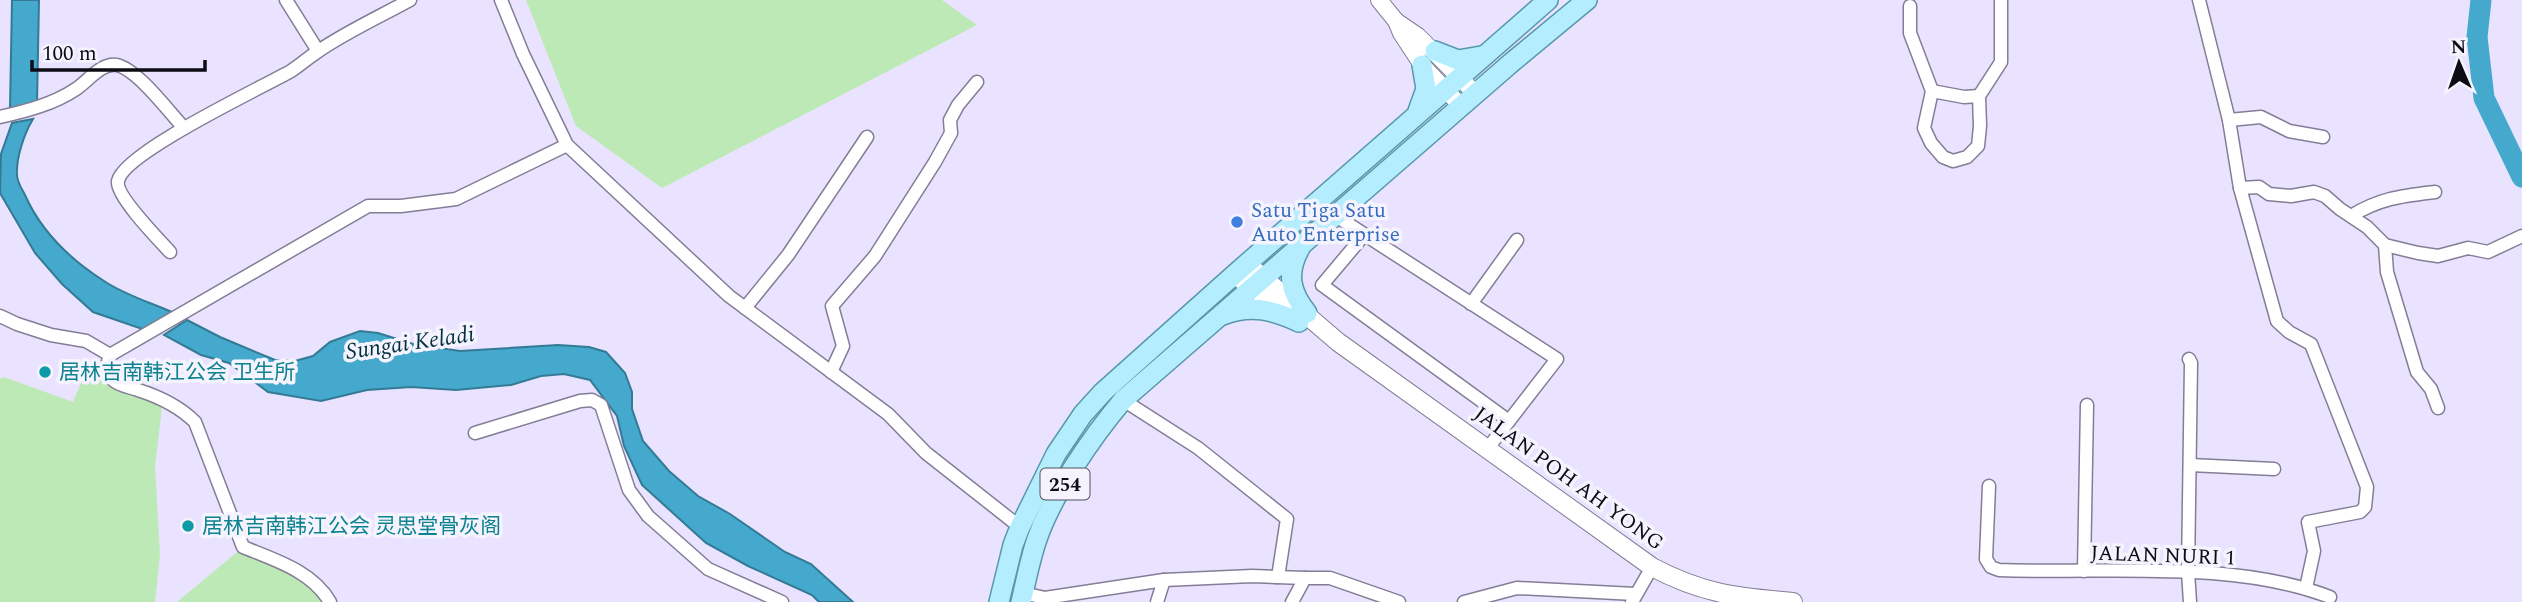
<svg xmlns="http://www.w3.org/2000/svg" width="2522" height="602" viewBox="0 0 2522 602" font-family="Spectral,'Noto Sans SC',serif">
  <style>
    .green { fill: #bde9b6 }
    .water { fill: #44a9cc; stroke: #347a95; stroke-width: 2 }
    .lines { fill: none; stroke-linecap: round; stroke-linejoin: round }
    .river { stroke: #44a9cc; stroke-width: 21 }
    .minor-casing { stroke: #837d96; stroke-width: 15 }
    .tertiary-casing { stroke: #837d96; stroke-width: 18 }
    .secondary-casing { stroke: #837d96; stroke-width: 20 }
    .primary-casing { stroke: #5997ac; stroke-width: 22 }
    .minor { stroke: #fff; stroke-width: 12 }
    .tertiary { stroke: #fff; stroke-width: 16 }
    .secondary { stroke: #fff; stroke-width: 18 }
    .primary { stroke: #b4eefe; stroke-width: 19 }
    .shop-dot { fill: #3f7fe0; stroke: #f5f3fe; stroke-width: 2.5 }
    .culture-dot { fill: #0f9aa8; stroke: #f5f3fe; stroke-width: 2.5 }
    .labels { text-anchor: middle; stroke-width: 7; stroke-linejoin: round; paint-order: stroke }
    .shield { fill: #f5f3fe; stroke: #53515a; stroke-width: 2 }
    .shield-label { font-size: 19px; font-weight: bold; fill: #0d0b14 }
    .shop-label { font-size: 21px; fill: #366cbe; stroke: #f5f3fe; text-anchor: start }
    .culture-label { font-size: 21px; fill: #0d838f; stroke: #f5f3fe; text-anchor: start }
    .street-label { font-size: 21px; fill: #0d0b14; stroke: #f5f3fe }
    .water-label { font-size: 23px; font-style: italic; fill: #00303e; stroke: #f5f3fe }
  </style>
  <rect width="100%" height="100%" fill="#e9e3ff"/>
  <g class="green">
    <path d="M526,0H942L977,25L662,188L576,126Z"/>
    <path d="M87,368L108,374L163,399L155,466L160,555L155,602H0V379L4,377L73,402Z"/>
    <path d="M243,547L297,571L330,602H177Z"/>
  </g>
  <g class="water">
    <path d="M12,0H39L37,104L10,109Z"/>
    <path d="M33,119C24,134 16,158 17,175C17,182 22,189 25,195C41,231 71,260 104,281C125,295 149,302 172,312L145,330L93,312L62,284L35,253L0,193L1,154L12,123Z"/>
    <path d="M187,320L220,337L275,360L295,361L313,356L330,342L360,331L378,333L413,344L460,351L558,345L589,347L606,352L625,373L632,392V409L643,441L669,471L698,496L730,514L785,552L811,564L853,602H819L812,595L748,566L706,543L642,485L624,446L617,416L590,380L564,374L541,376L511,385L456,390L411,387L367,390L321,401L268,392L229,363L201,355L164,335Z"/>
  </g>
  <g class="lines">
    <path class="river" d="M2481,0L2477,37L2484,98L2522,177"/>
    <g class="minor-casing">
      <g id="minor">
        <path d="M286,0L318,51"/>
        <path d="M501,0L523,54L567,145L729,296L888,414L926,453L1020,527"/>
        <path d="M2199,0L2229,120L2240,188L2277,321L2289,332L2311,344L2367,487L2365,507L2360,512L2308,522L2314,551L2306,588"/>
        <path d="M1910,6V33L1932,91L1924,128L1931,143L1943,157L1953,161L1967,157L1978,146L1980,126L1979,96L2001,62V0"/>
        <path d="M1932,91L1964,97L1979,96"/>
        <path d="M0,117C26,111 54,104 76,89C88,81 102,62 117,65C138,70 169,112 184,128"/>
        <path d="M2229,120L2261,117L2289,131L2323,137"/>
        <path d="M2240,188L2259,187L2269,194L2291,196L2314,192L2325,196L2340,209L2367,227L2385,245L2418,253L2438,256L2468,248L2488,252L2522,236"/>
        <path d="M1336,216L1557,359L1488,448"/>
        <path d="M2351,216C2380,198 2402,196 2435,192"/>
        <path d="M1364,235L1322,285L1509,421"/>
        <path d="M2385,245L2387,272L2417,372L2431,389L2438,408"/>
        <path d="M170,252C159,240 115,195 118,181C123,153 261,88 291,71C300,65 308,58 317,52C346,32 379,17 410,0"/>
        <path d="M1471,304L1517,240"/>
        <path d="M745,308L788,255L867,137"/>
        <path d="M0,316L17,324L51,335L86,341L110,355"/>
        <path d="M2189,359L2191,363L2188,572L2190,602"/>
        <path d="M831,372L843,346L832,306L875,256L935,162L951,133L950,120L958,105L977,82"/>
        <path d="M1123,400L1198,448L1287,519L1278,577"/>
        <path d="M475,433L580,401L592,400L601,405L629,490L648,516L708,569L782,602"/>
        <path d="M2190,465L2274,469"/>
        <path d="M1989,486L1986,559L1991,567L1999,570C2105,574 2231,559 2330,597"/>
        <path d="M2084,571L2087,405"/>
        <path d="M1023,593L1045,598L1164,580L1252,576L1305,578H1330L1399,602"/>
        <path d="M330,602C312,571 275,560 243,547L195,422C179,406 160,397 138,390C130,387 119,386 113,380C105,372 107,364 110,355L368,206H401L456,199L567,145"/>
        <path d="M1157,602L1164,580"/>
        <path d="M1292,602L1305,578"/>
        <path d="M1464,602L1517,588L1635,594"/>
        <path d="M1632,602L1652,567"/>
      </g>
    </g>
    <g class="tertiary-casing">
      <g id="tertiary">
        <path d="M1379,0L1396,21L1401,33L1422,65L1462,107"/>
        <path d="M1396,21L1418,36L1476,94"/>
      </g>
    </g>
    <g class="secondary-casing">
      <g id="secondary">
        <path d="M1247,264L1338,342L1652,567C1703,594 1736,597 1793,602"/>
        <path d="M1242,280L1290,315"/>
      </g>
    </g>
    <g class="primary-casing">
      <g id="primary">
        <path d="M1435,51L1458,60L1481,56"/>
        <path d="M1418,111L1426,89L1422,65"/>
        <path d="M1300,248C1286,273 1290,292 1307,313"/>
        <path d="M1223,315C1251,304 1273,310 1299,322"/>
        <path d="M999,602L1013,545L1020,527L1056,454L1083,414L1103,392L1235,274L1548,0"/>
        <path d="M1021,602C1026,581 1030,559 1037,539C1053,493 1092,437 1123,400L1511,63L1587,0"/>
      </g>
    </g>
    <use href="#minor" class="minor"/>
    <use href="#tertiary" class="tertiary"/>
    <use href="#secondary" class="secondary"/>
    <use href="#primary" class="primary"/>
  </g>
  <circle class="shop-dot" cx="1237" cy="222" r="7"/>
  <g class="culture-dot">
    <circle cx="45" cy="372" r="7"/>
    <circle cx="188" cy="526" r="7"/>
  </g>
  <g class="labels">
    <rect class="shield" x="1040.5" y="468.5" width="49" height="31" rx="5"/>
    <g class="shield-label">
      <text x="1065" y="491">254</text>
    </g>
    <g class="shop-label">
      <text x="1251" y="217">Satu Tiga Satu<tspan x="1251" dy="24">Auto Enterprise</tspan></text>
    </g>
    <g class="culture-label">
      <text x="59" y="379">居林吉南韩江公会 卫生所</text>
      <text x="202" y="533">居林吉南韩江公会 灵思堂骨灰阁</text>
    </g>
    <g class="street-label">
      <text transform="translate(1569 478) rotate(36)" y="7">JALAN POH AH YONG</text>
      <text transform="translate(2163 555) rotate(2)" y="7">JALAN NURI 1</text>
    </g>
    <g class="water-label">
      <text transform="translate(410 342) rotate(-8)" y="8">Sungai Keladi</text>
    </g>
  </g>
  <g transform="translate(2459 63) rotate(358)" stroke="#f5f3fe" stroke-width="5" paint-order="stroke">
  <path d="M0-5L12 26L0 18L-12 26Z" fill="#0d0b14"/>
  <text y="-10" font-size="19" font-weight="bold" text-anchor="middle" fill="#0d0b14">N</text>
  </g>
  <path d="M32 60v10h173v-10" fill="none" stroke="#0d0b14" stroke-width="3.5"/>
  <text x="42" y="60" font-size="21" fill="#0d0b14" stroke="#f5f3fe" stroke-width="5" paint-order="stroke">100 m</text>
</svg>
